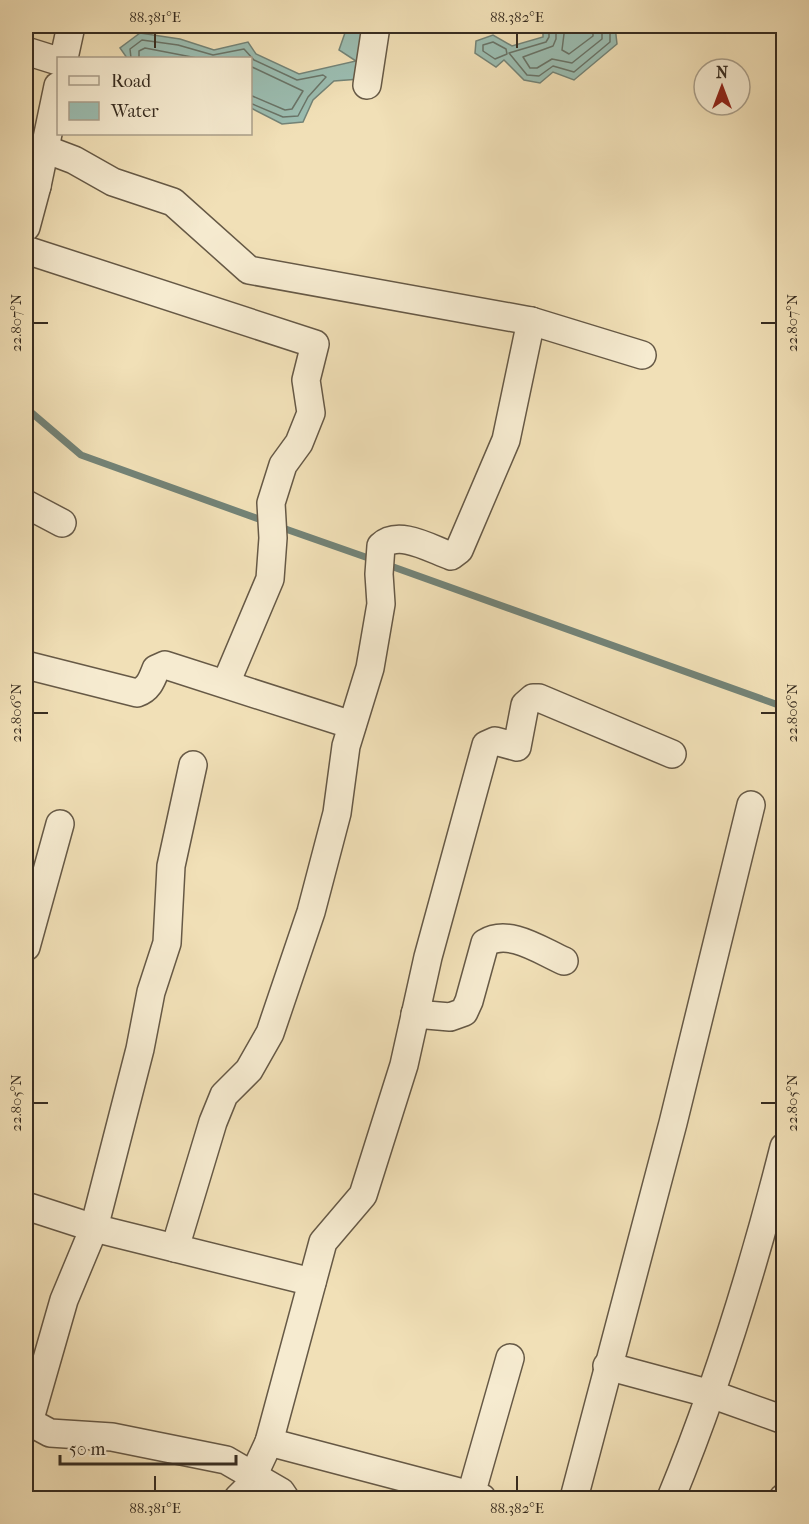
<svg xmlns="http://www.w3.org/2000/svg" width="809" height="1524" viewBox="0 0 809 1524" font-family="'IM FELL French Canon',serif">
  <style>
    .water { fill: #9bbdb1; stroke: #738377; stroke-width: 1.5 }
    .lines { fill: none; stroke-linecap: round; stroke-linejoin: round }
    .shore { stroke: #697468; stroke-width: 1.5 }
    .stream { stroke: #738377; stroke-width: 7 }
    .street-casing { stroke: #665946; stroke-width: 30 }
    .street { stroke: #f6ebd0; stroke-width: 27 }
    .ticks { fill: none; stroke: #372c20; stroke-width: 2 }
    .neatline { fill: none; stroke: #372c20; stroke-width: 2 }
    .ticks-label { font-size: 15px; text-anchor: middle; fill: #372c20 }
  </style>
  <rect width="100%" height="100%" fill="#f1e0b7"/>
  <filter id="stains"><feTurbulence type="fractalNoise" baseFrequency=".00333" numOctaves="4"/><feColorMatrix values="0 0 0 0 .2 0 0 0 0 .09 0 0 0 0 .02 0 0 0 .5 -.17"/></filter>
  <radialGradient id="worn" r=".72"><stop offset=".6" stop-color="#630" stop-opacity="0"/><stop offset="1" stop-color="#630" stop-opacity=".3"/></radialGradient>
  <g class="water">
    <path d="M342,26H384L373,78L334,81L313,100L303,122L282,124L251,108L250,58H127L120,48L140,33L180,39L214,50L248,42L256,54L299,74L356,61L339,50L346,30Z"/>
    <path d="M543,26H615L617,44L574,80L553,72L540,83L524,80L504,60L496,67L475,53L476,41L493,35L512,46L543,37Z"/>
  </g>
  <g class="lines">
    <g class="shore">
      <path d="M549,26V37L546,42L509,53L527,75L539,76L553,66L574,72L610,42V26"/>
      <path d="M556,26V39L553,46L523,57L530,68H537L552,59L572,63L602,39V26"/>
      <path d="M565,26L562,50L569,54L593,36V26"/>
      <path d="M493,42L506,49L507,54L495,59L483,51V45Z"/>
      <path d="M131,58L130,49L142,40L178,45L213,55L244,49L254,60L297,80L323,75L326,77L308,97L298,116L283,117L250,103"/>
      <path d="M139,58V51L145,48L197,58"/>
      <path d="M250,66L303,91L292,109L285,110L250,95"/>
    </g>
    <g class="stream">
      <path d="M26,408L81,455L267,522"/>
      <path d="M277,526L374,560"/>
      <path d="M385,564L784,707"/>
    </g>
    <g class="street-casing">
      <g id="street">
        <path d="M26,51L58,61"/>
        <path d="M64,58L71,26"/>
        <path d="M367,85L376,26"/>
        <path d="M45,149L74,160L113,182L173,202L249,270L531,321L642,355"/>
        <path d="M26,183L37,186L26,227"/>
        <path d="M37,186L58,86"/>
        <path d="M26,250L315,344L306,380L311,413L299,443L283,465L271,503L273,538L270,579L226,683"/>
        <path d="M26,504L62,523"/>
        <path d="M26,665L137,693C149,689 152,679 156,669L165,665L352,725"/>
        <path d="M26,947L60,824"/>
        <path d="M415,1014L450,1017L464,1012L469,1001L485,943C509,928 541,951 564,961"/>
        <path d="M26,1206L94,1228L312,1282"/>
        <path d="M175,1248L213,1122L224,1095L249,1070L270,1033L311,912L337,813L346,746L370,668L381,604L379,574L381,546C399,529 431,549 451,556L459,550L506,440L531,321"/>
        <path d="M607,1366L711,1394L784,1420"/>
        <path d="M26,1420L50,1433L112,1437L226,1460L281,1492L285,1498"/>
        <path d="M29,1422L64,1300L94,1228L140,1049L151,992L167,943L171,866L193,765"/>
        <path d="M269,1442L482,1498"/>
        <path d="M238,1498L247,1489L269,1442L323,1242L363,1195L404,1065L428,957L486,745L495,741L517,747L525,705L533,698H539L672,754"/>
        <path d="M470,1498L510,1358"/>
        <path d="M574,1498L673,1123L751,805"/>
        <path d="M671,1498C718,1384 754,1266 784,1147"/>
        <path d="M783,1498H784"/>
      </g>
    </g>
    <use href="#street" class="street"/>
  </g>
  <path class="ticks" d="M155,33V48M517,33V48M33,323H48M761,323H776M33,713H48M761,713H776M33,1103H48M761,1103H776M155,1476V1491M517,1476V1491"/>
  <rect width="809" height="1524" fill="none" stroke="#f1e0b7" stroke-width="66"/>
  <rect x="57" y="57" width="195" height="78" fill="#f6ebd0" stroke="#aa9f8a" stroke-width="1.5"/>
  <rect x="69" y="76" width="30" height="9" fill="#f6ebd0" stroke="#aa9f8a" stroke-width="1.5"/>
  <text x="111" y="87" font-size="18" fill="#372c20">Road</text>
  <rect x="69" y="102" width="30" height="18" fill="#9bbdb1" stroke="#aa9f8a" stroke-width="1.5"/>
  <text x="111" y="117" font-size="18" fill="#372c20">Water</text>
  <g transform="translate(722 87)"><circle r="28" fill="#f6ebd0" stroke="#aa9f8a" stroke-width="1.5"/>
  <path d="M0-4.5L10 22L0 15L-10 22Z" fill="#8f2418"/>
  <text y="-9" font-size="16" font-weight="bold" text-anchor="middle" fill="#372c20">N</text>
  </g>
  <path d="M60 1455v9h176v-9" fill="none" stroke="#372c20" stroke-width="3"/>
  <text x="69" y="1455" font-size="18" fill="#372c20" stroke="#f6ebd0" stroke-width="4.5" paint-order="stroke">50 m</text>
  <rect x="33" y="33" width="743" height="1458" class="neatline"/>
  <g class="ticks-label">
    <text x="155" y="22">88.381°E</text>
    <text x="517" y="22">88.382°E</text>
    <text transform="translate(16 323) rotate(-90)" y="5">22.807°N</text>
    <text transform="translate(792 323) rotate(-90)" y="5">22.807°N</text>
    <text transform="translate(16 713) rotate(-90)" y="5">22.806°N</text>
    <text transform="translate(792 713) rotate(-90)" y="5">22.806°N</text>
    <text transform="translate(16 1103) rotate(-90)" y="5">22.805°N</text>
    <text transform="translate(792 1103) rotate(-90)" y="5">22.805°N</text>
    <text x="155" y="1513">88.381°E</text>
    <text x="517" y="1513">88.382°E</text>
  </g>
  <rect width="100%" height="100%" filter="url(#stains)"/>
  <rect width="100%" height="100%" fill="url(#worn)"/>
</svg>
